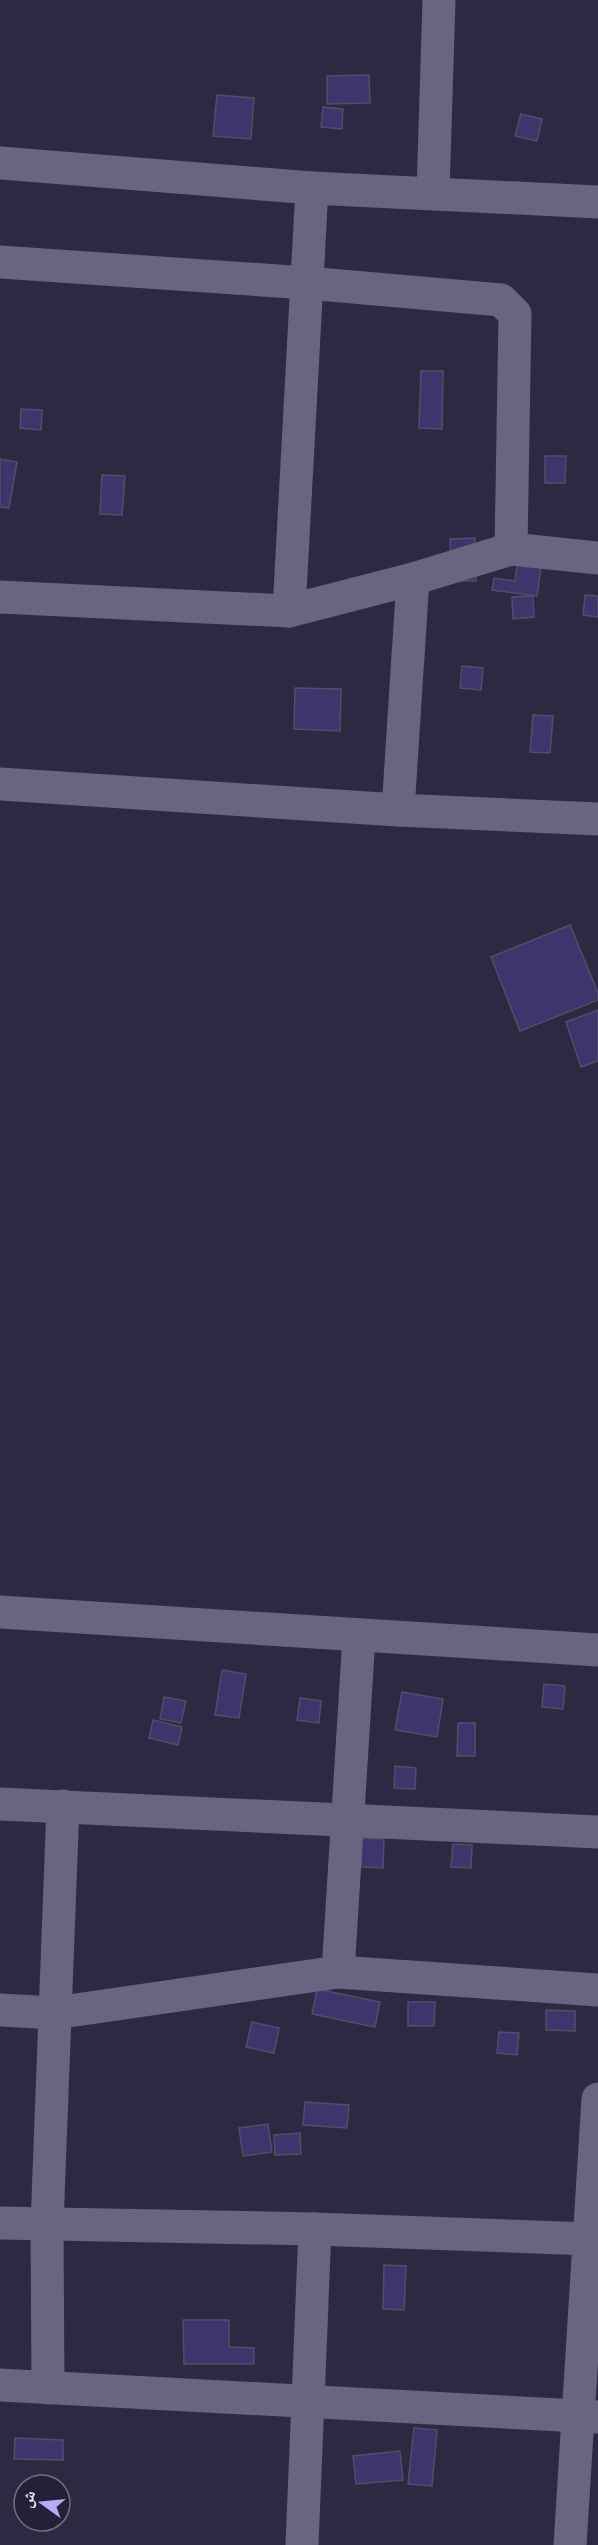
<svg xmlns="http://www.w3.org/2000/svg" width="598" height="2545" viewBox="0 0 598 2545" font-family="'Space Grotesk','Noto Naskh Arabic',sans-serif">
  <style>
    .building { fill: #40346c; stroke: #524e69; stroke-width: 1.5 }
    .lines { fill: none; stroke-linecap: round; stroke-linejoin: round }
    .minor { stroke: #686481; stroke-width: 33 }
  </style>
  <rect width="100%" height="100%" fill="#2d2942"/>
  <g class="building">
    <path d="M369,75L370,103L327,104V76Z"/>
    <path d="M217,95L254,98L251,139L213,136Z"/>
    <path d="M323,107L343,109L342,129L321,127Z"/>
    <path d="M521,114L542,119L537,141L515,136Z"/>
    <path d="M421,371H443L442,429L419,428Z"/>
    <path d="M21,409L42,410L41,430L20,428Z"/>
    <path d="M545,456H566L565,483H545Z"/>
    <path d="M0,459L17,462L9,508L0,507Z"/>
    <path d="M102,475L125,476L122,515L100,514Z"/>
    <path d="M521,537L545,540L537,596L492,590L494,578L515,581Z"/>
    <path d="M475,538L476,581H451L450,539Z"/>
    <path d="M585,595L598,596V617L583,615Z"/>
    <path d="M533,596L534,617L513,619L512,597Z"/>
    <path d="M462,666L483,668L481,690L460,688Z"/>
    <path d="M295,688L341,689L340,731L294,729Z"/>
    <path d="M533,715L553,716L550,753L530,752Z"/>
    <path d="M570,925L598,993V1000L520,1031L491,957Z"/>
    <path d="M598,1010V1061L581,1067L566,1022Z"/>
    <path d="M222,1670L246,1674L239,1718L215,1715Z"/>
    <path d="M544,1684L565,1686L563,1709L542,1707Z"/>
    <path d="M402,1692L443,1699L437,1737L395,1730Z"/>
    <path d="M164,1697L186,1701L181,1723L160,1719Z"/>
    <path d="M300,1698L321,1701L319,1723L297,1720Z"/>
    <path d="M153,1720L182,1727L178,1745L149,1738Z"/>
    <path d="M458,1723H475V1756H457Z"/>
    <path d="M395,1766L416,1768L415,1789L394,1788Z"/>
    <path d="M362,1838L384,1839L383,1868L361,1867Z"/>
    <path d="M453,1844L472,1845L471,1868L451,1867Z"/>
    <path d="M317,1989L380,2002L375,2027L312,2014Z"/>
    <path d="M408,2002H435L434,2026H408Z"/>
    <path d="M546,2010L575,2011V2031L546,2030Z"/>
    <path d="M252,2022L279,2028L274,2053L246,2047Z"/>
    <path d="M499,2032L519,2033L517,2055L497,2053Z"/>
    <path d="M305,2102L349,2105L347,2128L303,2125Z"/>
    <path d="M268,2124L272,2152L243,2156L239,2128Z"/>
    <path d="M300,2133L301,2154L275,2155L274,2135Z"/>
    <path d="M384,2265L406,2266L404,2310L383,2309Z"/>
    <path d="M183,2320H229V2347L254,2348V2364H184Z"/>
    <path d="M414,2428L437,2430L432,2486L408,2484Z"/>
    <path d="M15,2438L63,2440V2460L14,2459Z"/>
    <path d="M400,2451L403,2480L356,2484L353,2456Z"/>
  </g>
  <g class="lines">
    <g class="minor">
      <path d="M0,163L312,188L598,202"/>
      <path d="M433,193L439,0"/>
      <path d="M0,262L307,283L501,300L515,314L511,549"/>
      <path d="M0,597L289,611L413,579L511,549L598,558"/>
      <path d="M289,611L312,188"/>
      <path d="M0,784L398,810L598,819"/>
      <path d="M398,810L413,579"/>
      <path d="M0,1612L598,1650"/>
      <path d="M0,1804L598,1832"/>
      <path d="M338,1972L359,1637"/>
      <path d="M0,2010L55,2013L338,1972L598,1990"/>
      <path d="M0,2223L315,2229L590,2239"/>
      <path d="M0,2385L598,2417"/>
      <path d="M48,2388L47,2225L63,1806"/>
      <path d="M302,2545L315,2229"/>
      <path d="M570,2545L598,2099"/>
    </g>
  </g>
  <g transform="translate(42 2503) rotate(285)"><circle r="28" fill="#242037" stroke="#726f83" stroke-width="1.5"/>
  <path d="M0-4.5L10 22L0 15L-10 22Z" fill="#b7abf8"/>
  <text y="-9" font-size="16" font-weight="bold" text-anchor="middle" fill="#e7e6f6">ش</text>
  </g>
</svg>
